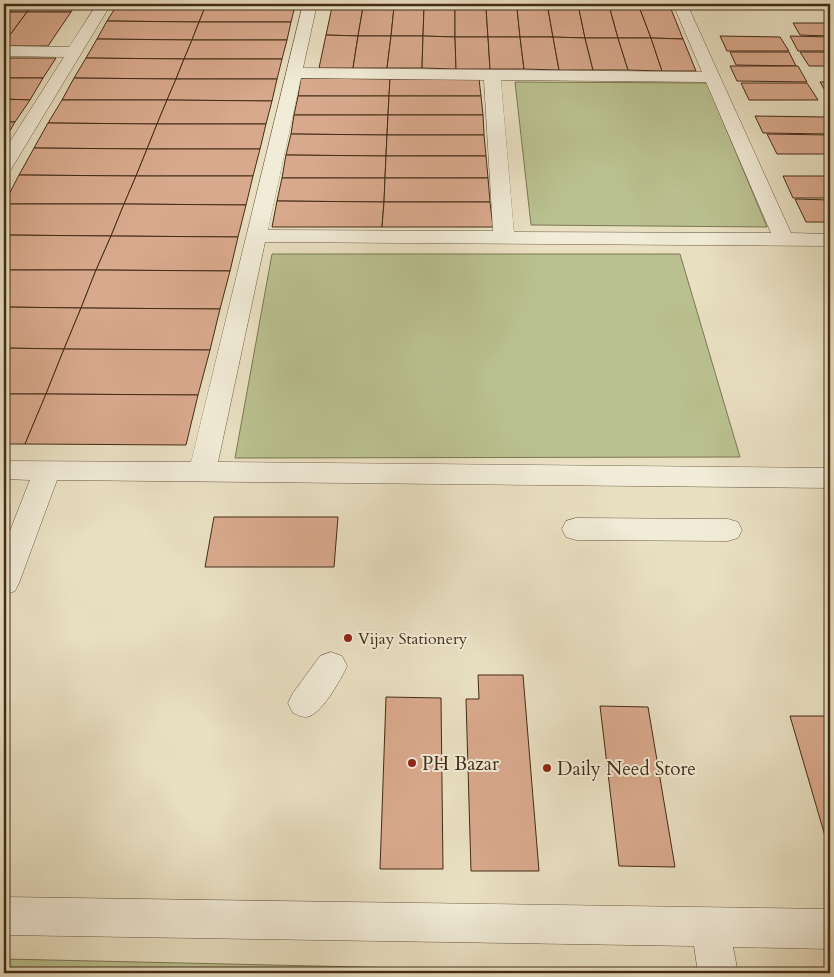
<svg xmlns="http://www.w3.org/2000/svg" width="834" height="977" viewBox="0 0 834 977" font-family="Cardo,serif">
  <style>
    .green { fill: #bac190; stroke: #7e7653 }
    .building { fill: #d9a98d; stroke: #432c16 }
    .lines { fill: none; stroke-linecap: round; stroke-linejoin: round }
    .pedestrian-casing { stroke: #6c5941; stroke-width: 1 }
    .minor-casing { stroke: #6c5941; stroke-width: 1 }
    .pedestrian { fill: #f1ebd7; fill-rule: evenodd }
    .minor { fill: #f1ebd7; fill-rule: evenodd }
    .poi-dot { fill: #8f2418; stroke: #f1ebd7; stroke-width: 2 }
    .labels { text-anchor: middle; stroke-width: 4; stroke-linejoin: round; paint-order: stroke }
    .poi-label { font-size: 16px; fill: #432c16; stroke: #f1ebd7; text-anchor: start }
    .near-poi-label { font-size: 19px; fill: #432c16; stroke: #f1ebd7; text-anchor: start }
  </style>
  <rect width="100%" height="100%" fill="#e9e0c2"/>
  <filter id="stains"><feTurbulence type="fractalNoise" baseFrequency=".004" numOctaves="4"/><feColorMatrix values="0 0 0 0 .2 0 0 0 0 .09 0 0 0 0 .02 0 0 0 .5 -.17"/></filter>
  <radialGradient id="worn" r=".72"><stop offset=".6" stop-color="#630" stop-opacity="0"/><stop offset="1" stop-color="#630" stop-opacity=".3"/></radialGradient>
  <g class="green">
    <path d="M515,82L707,83L767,227L531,225Z"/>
    <path d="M272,254H680L740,457L235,458Z"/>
    <path d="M4,959L628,973H4Z"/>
  </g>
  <g class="building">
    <path d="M4,4H33L27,12H4Z"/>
    <path d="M33,4H76L71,12H27Z"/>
    <path d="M117,5H206L199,22L107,21Z"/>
    <path d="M206,5L295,6L291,22H199Z"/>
    <path d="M332,7H363L358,36L326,35Z"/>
    <path d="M363,7H394L391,36H358Z"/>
    <path d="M394,7H424L423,36H391Z"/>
    <path d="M424,7L455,8V37L423,36Z"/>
    <path d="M455,8H486L488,37H455Z"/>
    <path d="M486,8H517L520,37H488Z"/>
    <path d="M517,8L548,9L553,37H520Z"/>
    <path d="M548,9H579L585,38L553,37Z"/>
    <path d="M579,9H610L618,38H585Z"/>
    <path d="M610,9H640L651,38H618Z"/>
    <path d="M640,9H671L683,39L651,38Z"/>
    <path d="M4,12H27L4,43Z"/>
    <path d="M27,12H71L48,46H4V43Z"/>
    <path d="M107,21L199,22L192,40L97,39Z"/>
    <path d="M199,22H291L287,40H192Z"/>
    <path d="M793,23H830V36L800,35Z"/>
    <path d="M326,35L358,36L353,68H319Z"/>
    <path d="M358,36H391L387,68H353Z"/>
    <path d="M391,36H423L422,68H387Z"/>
    <path d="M423,36L455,37L456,69L422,68Z"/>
    <path d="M720,36L780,37L789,51H727Z"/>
    <path d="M790,36L830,37V51H798Z"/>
    <path d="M455,37H488L490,69H456Z"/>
    <path d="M488,37H520L524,69H490Z"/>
    <path d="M520,37H553L559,70L524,69Z"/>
    <path d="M553,37L585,38L593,70H559Z"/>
    <path d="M585,38H618L628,70H593Z"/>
    <path d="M618,38H651L662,71L628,70Z"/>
    <path d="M651,38L683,39L696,71H662Z"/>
    <path d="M97,39L192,40L184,59L86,58Z"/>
    <path d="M192,40H287L282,59H184Z"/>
    <path d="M730,52H789L796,66L736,65Z"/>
    <path d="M800,52H830V66H809Z"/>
    <path d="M4,58H56L43,78H4Z"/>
    <path d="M86,58L184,59L176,79L74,78Z"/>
    <path d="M184,59H282L277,79H176Z"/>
    <path d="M730,66H798L807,82L737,81Z"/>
    <path d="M4,78H43L30,100L4,99Z"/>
    <path d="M74,78L176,79L167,100H62Z"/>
    <path d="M301,78L390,79L389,96H298Z"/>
    <path d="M176,79H277L272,101L167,100Z"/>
    <path d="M390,79H479L481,96H389Z"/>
    <path d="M820,82H830V99Z"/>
    <path d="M741,83H807L818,100H749Z"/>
    <path d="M298,96H389L388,115H294Z"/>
    <path d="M389,96H481L483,115H388Z"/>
    <path d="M4,99L30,100L15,122H4Z"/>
    <path d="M62,100H167L157,124L48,123Z"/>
    <path d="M167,100L272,101L266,124H157Z"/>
    <path d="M294,115H388L387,135L291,134Z"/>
    <path d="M388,115H483L484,135H387Z"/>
    <path d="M755,116L826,117L830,121V134L763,133Z"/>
    <path d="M4,122H15L4,141Z"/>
    <path d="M48,123L157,124L147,149L34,148Z"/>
    <path d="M157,124H266L260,149H147Z"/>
    <path d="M291,134L387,135L386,156L286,155Z"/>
    <path d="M767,134L830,135V154H777Z"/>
    <path d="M387,135H484L486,156H386Z"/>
    <path d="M34,148L147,149L136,176L19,175Z"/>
    <path d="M147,149H260L253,176H136Z"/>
    <path d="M286,155L386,156L385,178H282Z"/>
    <path d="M386,156H486L488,178H385Z"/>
    <path d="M19,175L136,176L124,204H4Z"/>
    <path d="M136,176H253L246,205L124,204Z"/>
    <path d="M783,176H830V198H793Z"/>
    <path d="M282,178H385L384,202L277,201Z"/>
    <path d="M385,178H488L490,202H384Z"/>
    <path d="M795,199L830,200V222H806Z"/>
    <path d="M277,201L384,202L382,227H272Z"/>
    <path d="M384,202H490L493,227H382Z"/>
    <path d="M4,204H124L111,236L4,235Z"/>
    <path d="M124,204L246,205L238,237L111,236Z"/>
    <path d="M4,235L111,236L96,270H4Z"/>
    <path d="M111,236L238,237L230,271L96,270Z"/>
    <path d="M4,270H96L81,308L4,307Z"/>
    <path d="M96,270L230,271L220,309L81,308Z"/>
    <path d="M4,307L81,308L64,349L4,348Z"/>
    <path d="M81,308L220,309L210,350L64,349Z"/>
    <path d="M4,348L64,349L46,394H4Z"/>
    <path d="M64,349L210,350L198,395L46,394Z"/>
    <path d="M4,394H46L25,444H4Z"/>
    <path d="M46,394L198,395L186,445L25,444Z"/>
    <path d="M214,517H338L334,567H205Z"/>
    <path d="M478,675H523L539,871H471L466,699H479Z"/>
    <path d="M386,697L441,698L443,869H380Z"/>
    <path d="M600,706L648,707L675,867L619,866Z"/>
    <path d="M790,716H830V853Z"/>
  </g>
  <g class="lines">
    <g class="pedestrian-casing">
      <g id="pedestrian">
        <path d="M576,518L728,519L738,522L742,530L738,538L728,541L576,540L566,537L562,529L566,521Z"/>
        <path d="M331,652L342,656L347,666C341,679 320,718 305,717C301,717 296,714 293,713L288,703L293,693L320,656Z"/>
      </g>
    </g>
    <g class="minor-casing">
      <g id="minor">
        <path d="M97,4H111L13,166L11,170L4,172V151L64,57L4,56V46L69,47Z"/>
        <path d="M303,4H317L303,68L702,72L673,4H687L791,233L830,234V246L265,242L218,462L830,468V488L57,480L19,583L15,591L4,595V546L30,480L4,479V461L191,462ZM301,78L484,80L493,231L268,230ZM501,80L706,82L771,233L514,232Z"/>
        <path d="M731,4H830V8H738L733,7Z"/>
        <path d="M4,897L830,909V949L733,947L738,973H698L694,946L4,935Z"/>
      </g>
    </g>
    <use href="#pedestrian" class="pedestrian"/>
    <use href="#minor" class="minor"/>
  </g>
  <g class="poi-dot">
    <circle cx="348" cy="638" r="5"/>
    <circle cx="412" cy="763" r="5"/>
    <circle cx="547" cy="768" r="5"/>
  </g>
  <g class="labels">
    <g class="poi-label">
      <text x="358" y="644">Vijay Stationery</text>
    </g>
    <g class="near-poi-label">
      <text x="422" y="770">PH Bazar</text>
      <text x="557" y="775">Daily Need Store</text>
    </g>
  </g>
  <rect width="834" height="977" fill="none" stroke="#e9e0c2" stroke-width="20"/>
  <rect x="5" y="5" width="824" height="967" fill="none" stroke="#432c16" stroke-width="2.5"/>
  <rect x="10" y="10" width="814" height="957" fill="none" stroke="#432c16"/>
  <rect width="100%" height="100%" filter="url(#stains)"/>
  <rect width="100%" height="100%" fill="url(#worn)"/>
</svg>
